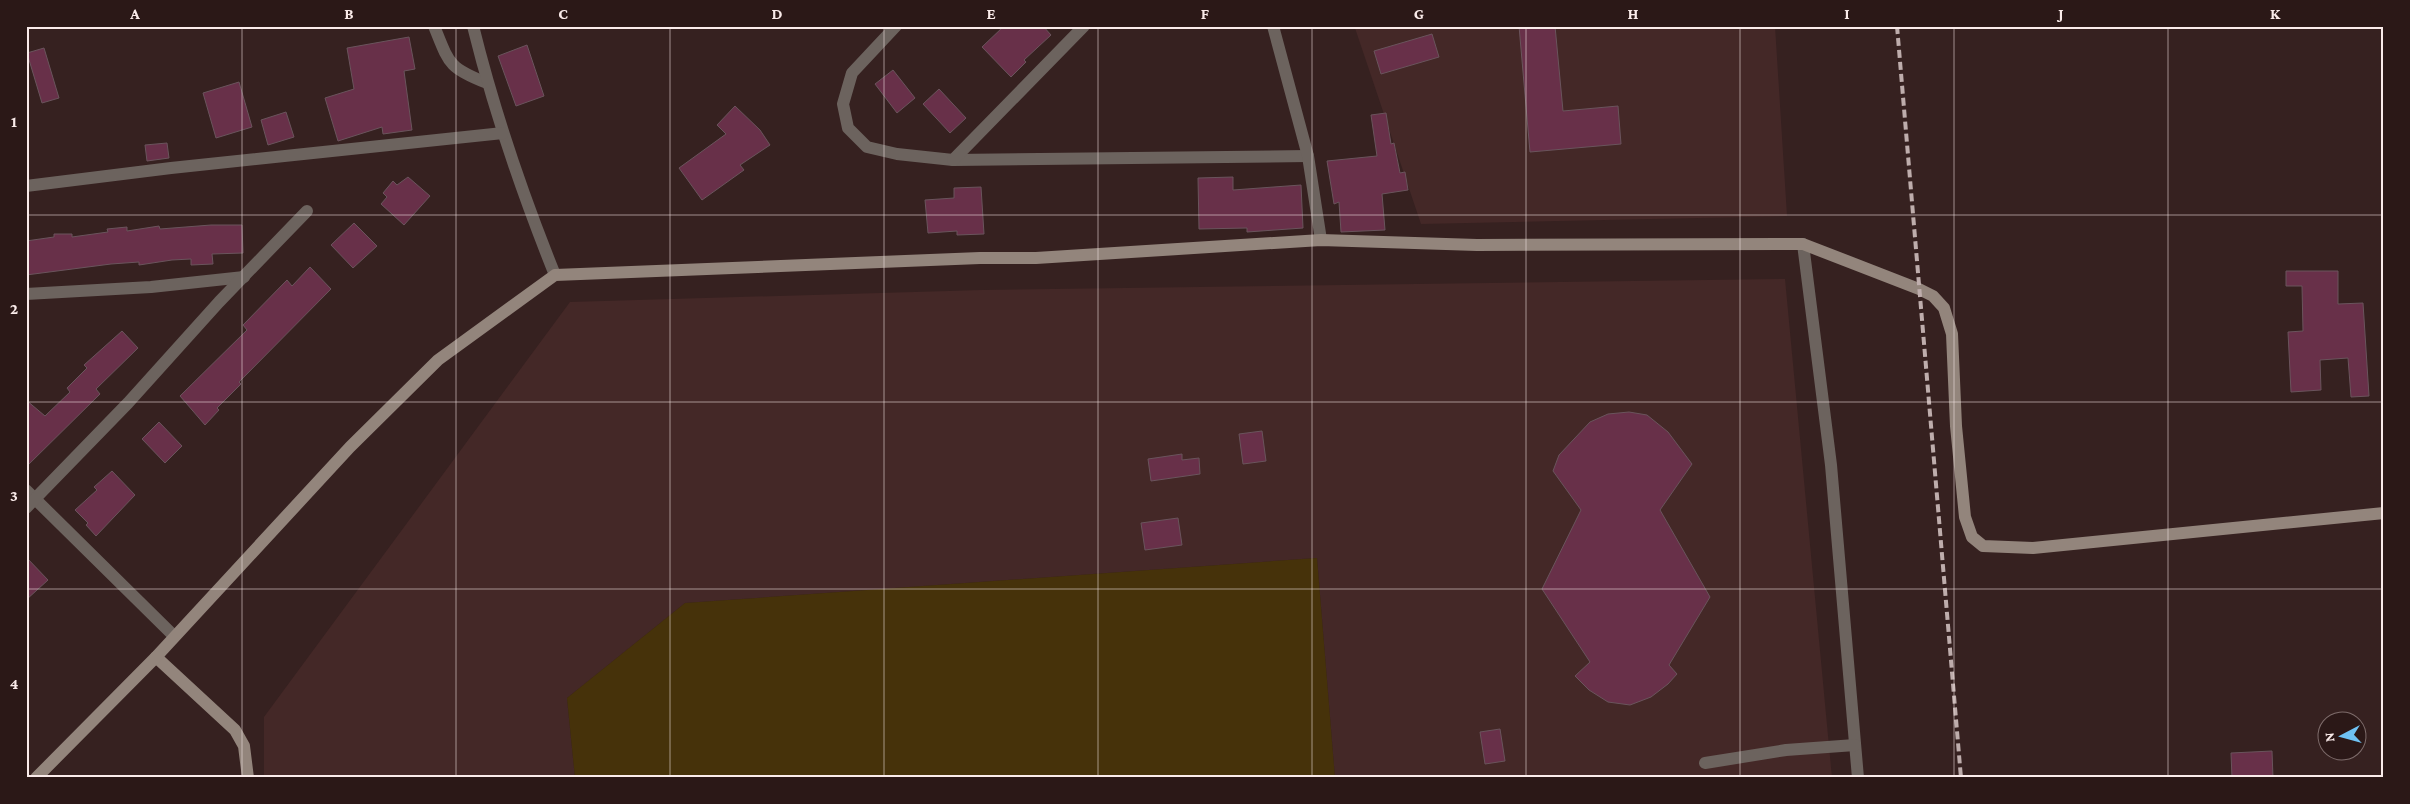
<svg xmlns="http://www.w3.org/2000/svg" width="2410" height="804" viewBox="0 0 2410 804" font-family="'Crimson Pro',serif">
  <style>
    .built { fill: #442827 }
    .green { fill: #46320a }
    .building { fill: #683049; stroke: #6a545c }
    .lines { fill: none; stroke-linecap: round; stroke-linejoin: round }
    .street { stroke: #6c635e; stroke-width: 12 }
    .secondary { stroke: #93857c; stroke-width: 12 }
    .rail { stroke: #beadac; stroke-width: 4; stroke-dasharray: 8 4; stroke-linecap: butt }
    .grid { fill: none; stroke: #faebea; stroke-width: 1; stroke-opacity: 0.55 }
    .neatline { fill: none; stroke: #faebea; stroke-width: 2 }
    .grid-label { font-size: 16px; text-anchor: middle; font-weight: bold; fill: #faebea }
  </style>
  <rect width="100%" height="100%" fill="#362120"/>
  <g class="built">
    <path d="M1360,26H1775L1787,216L1421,224L1355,28Z"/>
    <path d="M1785,279L1832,778H1335L1317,558L685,603L567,698L575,778H264V717L570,302L982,290Z"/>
  </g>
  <path class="green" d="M1317,558L1335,778H575L567,698L685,603Z"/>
  <g class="building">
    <path d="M1004,26H1043L1051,35L1024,60L1026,62L1011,77L982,47Z"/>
    <path d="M1519,26H1555L1563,111L1618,106L1621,144L1530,152Z"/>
    <path d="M1432,34L1439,57L1381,74L1374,51Z"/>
    <path d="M409,37L415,69L404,71L412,130L383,134L382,127L338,141L325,98L354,89L347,48Z"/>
    <path d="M527,45L544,96L516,106L498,56Z"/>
    <path d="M44,48L59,98L42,103L27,53Z"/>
    <path d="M893,70L915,98L897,113L875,84Z"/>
    <path d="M239,82L252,127L216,138L203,93Z"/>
    <path d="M939,89L966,118L950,133L923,104Z"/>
    <path d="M735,106L760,130L770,145L740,165L744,170L702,200L679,168L726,134L717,125Z"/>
    <path d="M286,112L294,137L268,145L261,120Z"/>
    <path d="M1386,113L1391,144L1394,143L1400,173L1405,172L1408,190L1382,194L1385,230L1341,232L1339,202L1334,204L1327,161L1377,156L1371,115Z"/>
    <path d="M167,143L169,158L147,161L145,145Z"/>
    <path d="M408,177L430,196L404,225L381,204L387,197L383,193L393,181L397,185Z"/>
    <path d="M1233,177V190L1301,185L1303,228L1247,232V228L1199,229L1198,178Z"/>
    <path d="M981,187L984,234L957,235V231L928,233L925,200L954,198V188Z"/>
    <path d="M354,223L377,246L353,268L331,245Z"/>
    <path d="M211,225H242L243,253L212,254L213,264L191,265V259L172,260L139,265V262L111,264L26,275V241L54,237V234H72V237L108,232L107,229L127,227V231L159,226L160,229Z"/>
    <path d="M310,267L331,289L239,382L241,384L217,408L219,410L205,425L180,396L247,330L243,325L287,280L292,286Z"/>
    <path d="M2286,271H2338V304L2363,303L2369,396L2351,397L2348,358L2320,360L2321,390L2291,392L2288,332L2303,331L2302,286H2286Z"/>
    <path d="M122,331L138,348L96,389L100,394L26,467V400L45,416L70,392L67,388L87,368L84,365Z"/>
    <path d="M1629,412L1647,415L1668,432L1692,464L1660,510L1710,597L1669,665L1677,674L1668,684L1651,697L1630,705L1608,702L1589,690L1575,676L1590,662L1542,589L1581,510L1553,471L1559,455L1590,422L1608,414Z"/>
    <path d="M159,422L182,446L165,463L142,439Z"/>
    <path d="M1262,431L1266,461L1243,464L1239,434Z"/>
    <path d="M1182,454V460L1199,458L1200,474L1151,481L1148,459Z"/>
    <path d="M112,471L135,495L96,536L86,525L88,523L75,510L97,490L94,487Z"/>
    <path d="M1178,518L1182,545L1145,550L1141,523Z"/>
    <path d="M26,557L48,580L26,600Z"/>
    <path d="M1500,729L1505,761L1485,764L1480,732Z"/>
    <path d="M2272,751L2273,778H2232L2231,753Z"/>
  </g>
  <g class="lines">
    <g class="street">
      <path d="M434,26C449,63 448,68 487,83"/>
      <path d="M473,26C494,111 522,193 555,275"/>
      <path d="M896,26L852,73L843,104L848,128L867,147L897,154L953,160L1308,156"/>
      <path d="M1273,26L1308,156L1321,240"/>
      <path d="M953,160L1084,26"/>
      <path d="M26,186L171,168L503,133"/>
      <path d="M1803,244L1831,465L1858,778"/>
      <path d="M26,294L151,287L244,277"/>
      <path d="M26,490L174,636"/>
      <path d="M26,508L128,403L219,302L307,211"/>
      <path d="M1705,763L1786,750L1855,745"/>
    </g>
    <g class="secondary">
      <path d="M156,657L235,730L244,746L248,778"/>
      <path d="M36,778L156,657L350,447L438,360L555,275L980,258H1036L1321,240L1477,245L1803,244L1919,289L1933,296L1944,308L1952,334L1956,426L1965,517L1972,537L1983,546L2033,548L2384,513"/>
    </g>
    <path class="rail" d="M1897,26L1961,778"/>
  </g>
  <path class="grid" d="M242,26V778M456,26V778M670,26V778M884,26V778M1098,26V778M1312,26V778M1526,26V778M1740,26V778M1954,26V778M2168,26V778M26,215H2384M26,402H2384M26,589H2384"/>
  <rect width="2410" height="804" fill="none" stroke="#2b1817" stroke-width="55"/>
  <g transform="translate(2342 736) rotate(264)"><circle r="24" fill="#2b1817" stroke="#7e6c6b"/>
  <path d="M0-4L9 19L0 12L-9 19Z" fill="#6fc2f4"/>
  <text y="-8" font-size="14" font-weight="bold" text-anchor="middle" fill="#faebea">N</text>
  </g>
  <rect x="28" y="28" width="2354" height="748" class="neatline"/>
  <g class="grid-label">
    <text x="135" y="19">A</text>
    <text x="349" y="19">B</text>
    <text x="563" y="19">C</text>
    <text x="777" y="19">D</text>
    <text x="991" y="19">E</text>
    <text x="1205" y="19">F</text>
    <text x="1419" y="19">G</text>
    <text x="1633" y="19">H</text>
    <text x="1847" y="19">I</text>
    <text x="2061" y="19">J</text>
    <text x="2275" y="19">K</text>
    <text x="14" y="127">1</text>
    <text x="14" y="314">2</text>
    <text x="14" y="501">3</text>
    <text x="14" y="689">4</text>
  </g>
</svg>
